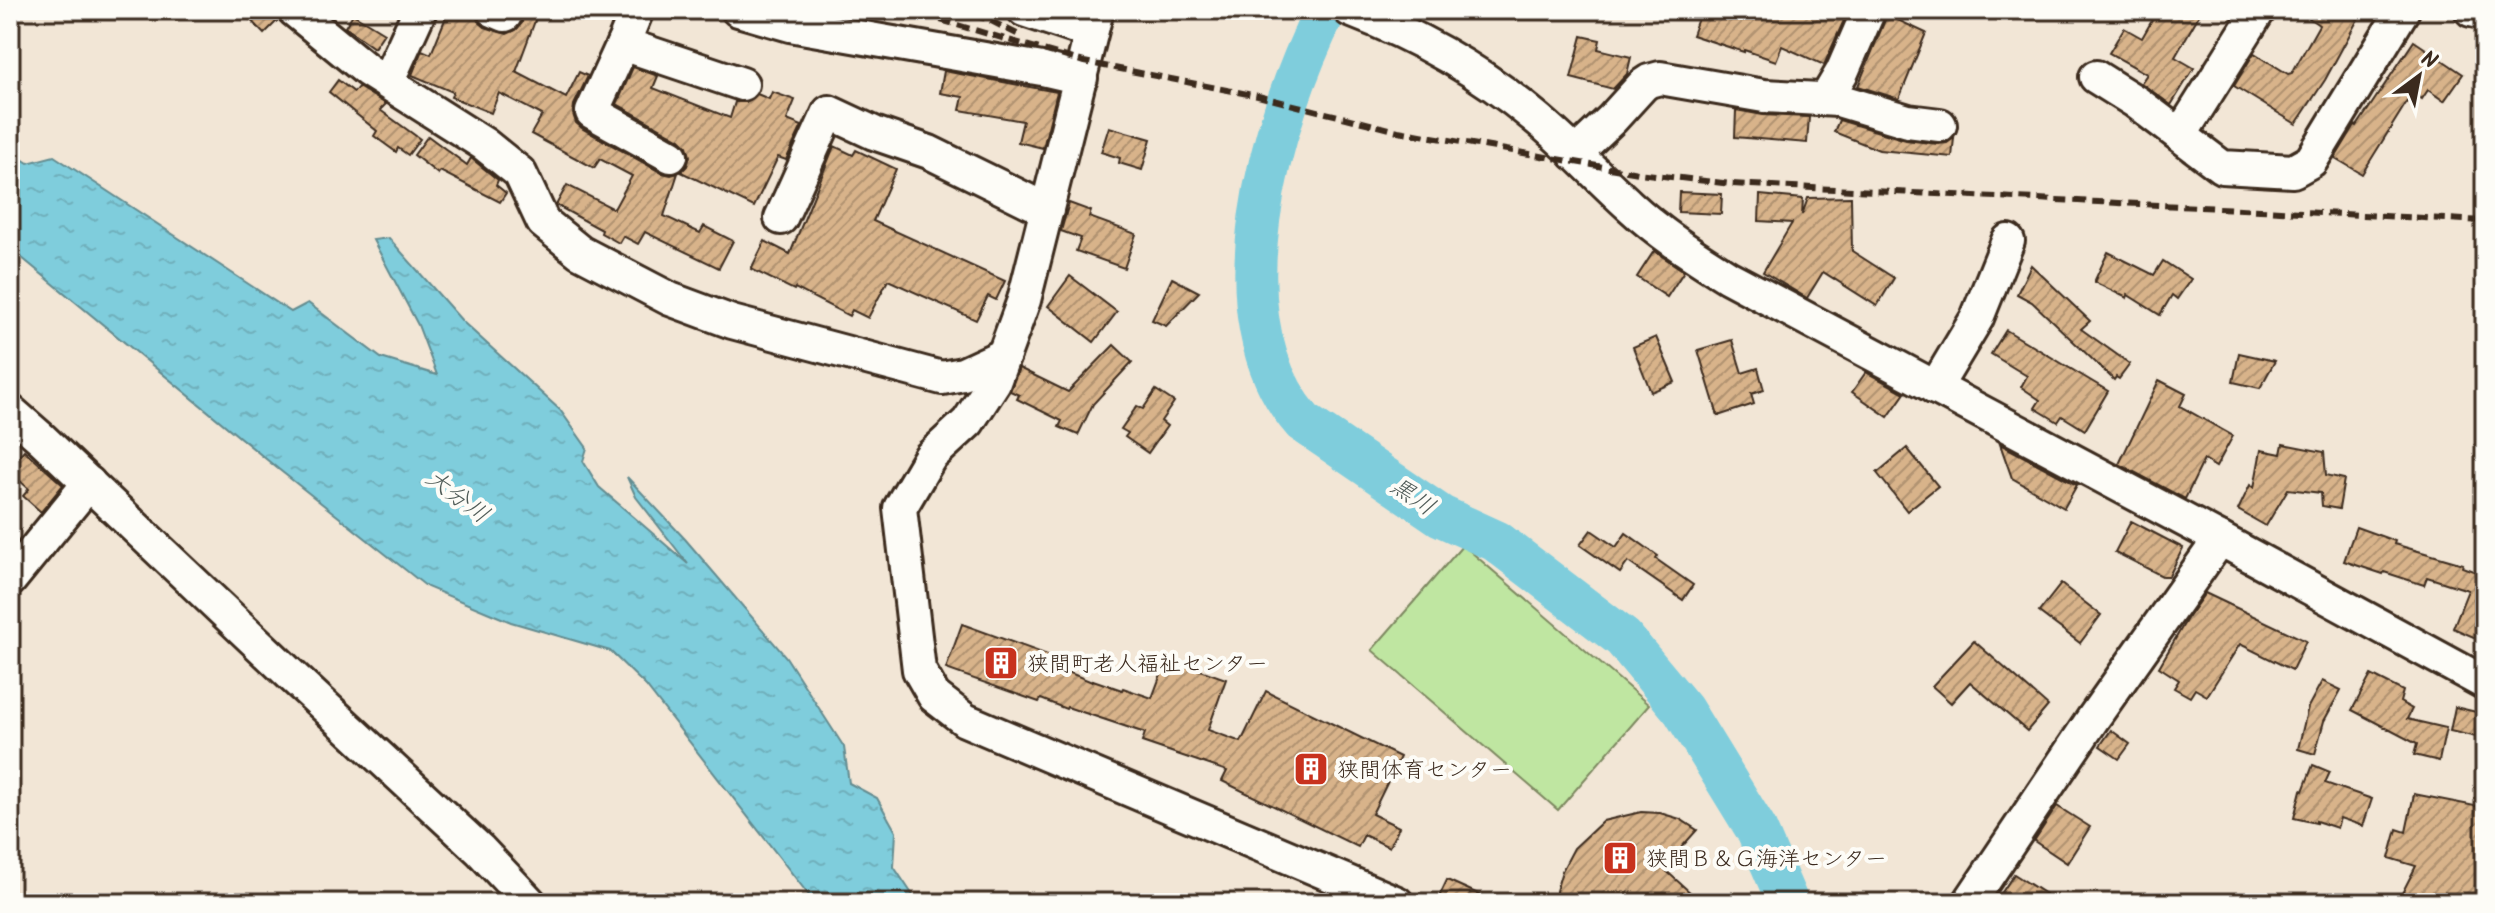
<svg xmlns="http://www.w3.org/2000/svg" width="2495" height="913" viewBox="0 0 2495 913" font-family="Kalam,'Klee One',sans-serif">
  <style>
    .green { fill: #bfe6a1; stroke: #7d8860; stroke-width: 2 }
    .water { fill: url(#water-ripples); stroke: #648c90; stroke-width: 2 }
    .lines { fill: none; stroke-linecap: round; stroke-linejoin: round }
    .river { stroke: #7fcddc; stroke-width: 42 }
    .building { fill: url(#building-hatch); stroke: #3b2a1e; stroke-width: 2 }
    .minor-casing { stroke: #3b2a1e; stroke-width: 38 }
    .minor { stroke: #fdfcf7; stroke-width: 32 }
    .rail { stroke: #3b2a1e; stroke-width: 6; stroke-dasharray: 12 6; stroke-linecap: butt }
    .labels { text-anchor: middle; stroke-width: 8; stroke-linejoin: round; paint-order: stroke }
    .poi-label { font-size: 22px; fill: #3b2a1e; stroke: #fdfcf7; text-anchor: start }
    .water-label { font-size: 24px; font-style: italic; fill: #4f5b57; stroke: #fdfcf7 }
  </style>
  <defs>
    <pattern id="water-ripples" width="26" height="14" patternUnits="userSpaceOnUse" patternTransform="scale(2)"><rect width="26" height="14" fill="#7fcddc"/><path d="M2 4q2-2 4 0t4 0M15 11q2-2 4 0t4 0" fill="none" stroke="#6fb0bc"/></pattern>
    <pattern id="building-hatch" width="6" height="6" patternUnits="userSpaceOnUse" patternTransform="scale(2)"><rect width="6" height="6" fill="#d8b38a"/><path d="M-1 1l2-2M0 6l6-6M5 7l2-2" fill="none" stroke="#b09270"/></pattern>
  </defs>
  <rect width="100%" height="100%" fill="#f2e6d6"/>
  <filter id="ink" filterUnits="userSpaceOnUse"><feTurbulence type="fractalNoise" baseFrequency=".0125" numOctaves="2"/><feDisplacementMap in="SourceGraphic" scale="16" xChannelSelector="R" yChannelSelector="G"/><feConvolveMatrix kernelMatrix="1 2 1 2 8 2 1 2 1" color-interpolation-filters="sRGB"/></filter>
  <g filter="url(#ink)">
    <path class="green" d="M1463,545L1649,705L1558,810L1372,650Z"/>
    <path class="water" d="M10,151L28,163L54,156L291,312L308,303L381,358L437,375L418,325L373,240L389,238L463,322L560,410L587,448L583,461L599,487L688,564L636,497L627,477L685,539L786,657L844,747L849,783L877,798L896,832L894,867L918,903H815L646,686L610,651L511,622L427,587L277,468L10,248Z"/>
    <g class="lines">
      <path class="river" d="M1326,10C1271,120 1211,317 1303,422L1441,516L1496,541L1623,638L1683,710L1756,829L1788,903"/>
    </g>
    <g class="building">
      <path d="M241,10H275L278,20L264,34Z"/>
      <path d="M458,10H474L478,21L485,27L507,34L516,30L522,23L523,10H539L516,72L566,98L579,72L588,76L574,105L573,114L576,123L583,129L662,173L671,175L678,173L664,216L700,233L704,226L733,241L719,268L645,232L638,244L623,236L619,243L601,233L602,230L556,205L567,185L614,209L632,176L600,159L594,168L531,134L542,115L499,93L491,113L451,97L453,92L412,75L422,50L431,54L448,12L456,16Z"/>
      <path d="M1701,10H1826L1845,18L1824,65L1782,46L1776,61L1744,50V52L1692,35Z"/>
      <path d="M2158,10H2202L2175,57L2194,68L2171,105L2141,83L2147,74L2109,53L2124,28L2142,38Z"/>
      <path d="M2297,10H2363L2325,80L2296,124L2234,86L2254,53L2288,74L2292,73L2319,25Z"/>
      <path d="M353,14L384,33L374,48L345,27Z"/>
      <path d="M1887,15L1926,33L1899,99L1858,86Z"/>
      <path d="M1582,36L1600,40L1598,49L1631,57L1627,74L1613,89L1571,78Z"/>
      <path d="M2414,41L2463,74L2444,101L2428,90L2422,99L2413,92L2362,174L2335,158L2355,125L2357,126Z"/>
      <path d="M633,67L658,76L653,88L730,118L735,102H746L757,94L769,99L772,92L795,100L787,120L802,126L786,160L778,157L754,207L681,172L687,166L690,156L687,146L680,139L617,104Z"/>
      <path d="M944,71L1057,92L1043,148L1018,142L1023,121L960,110L963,97L940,93Z"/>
      <path d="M338,80L354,92L358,87L386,104L380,110L420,139L408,155L398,148L396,152L374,136L377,131L329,92Z"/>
      <path d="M1736,110L1763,115L1809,117L1807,143L1735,137Z"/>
      <path d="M1839,120L1906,140L1938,144L1947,143L1954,138L1952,157L1879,150L1834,132Z"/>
      <path d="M1109,127L1151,139L1142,170L1119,163L1120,158L1101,152Z"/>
      <path d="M428,136L467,165L471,158L498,180L496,185L506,193L500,202L440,171L438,174L414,155Z"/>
      <path d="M834,146L853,155L856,150L896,169L873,221L1005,281L996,300L988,296L976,320L888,280L868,318L852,310L849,316L795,288L794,290L751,269L765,241L790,254Z"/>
      <path d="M1679,192L1722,194L1721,214L1678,212Z"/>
      <path d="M1760,195L1803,199L1802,215L1808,198L1851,197L1852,251L1894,278L1877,306L1823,272L1807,298L1763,272L1792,223L1759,221Z"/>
      <path d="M1069,203L1091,211L1089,217L1136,234L1124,268L1076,251L1081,238L1061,231Z"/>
      <path d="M1654,251L1684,271L1667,297L1637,277Z"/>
      <path d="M2108,252L2154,275L2163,261L2191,279L2177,299L2172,295L2160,315L2128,295L2127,298L2094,282Z"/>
      <path d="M2031,265L2090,321L2081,329L2130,364L2119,379L2116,377L2114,380L2032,302L2017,294Z"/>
      <path d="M1070,276L1117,312L1094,342L1048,306Z"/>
      <path d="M1172,278L1199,292L1166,326L1152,320Z"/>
      <path d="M2006,330L2108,391L2085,430L2062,416L2058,422L2035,408L2040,400L2021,387L2027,376L1991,354Z"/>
      <path d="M1656,337L1675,382L1651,392L1633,347Z"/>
      <path d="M1732,340L1742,373L1758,368L1764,390L1751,394L1754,404L1718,416L1698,350Z"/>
      <path d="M1114,345L1132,362L1093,404L1078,435L1059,427L1062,421L1017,399L1019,395L1010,391L1019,368L1068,392Z"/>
      <path d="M2239,353L2275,361L2260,388L2233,382Z"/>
      <path d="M1866,372L1905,393L1888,417L1852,392Z"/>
      <path d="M2159,380L2186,394L2180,406L2233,436L2216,467L2204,460L2185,499L2119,464Z"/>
      <path d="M1156,390L1174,402L1161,421L1167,426L1148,453L1125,437L1128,433L1121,429L1137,406L1143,409Z"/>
      <path d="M2000,444L2077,485L2064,508L2012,478Z"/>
      <path d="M2283,444L2324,452L2326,475L2344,479L2339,509L2322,506L2321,493L2288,489L2266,526L2238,510L2250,485L2254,488L2261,450L2281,454Z"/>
      <path d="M1907,448L1938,486L1907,511L1877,473Z"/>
      <path d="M24,450L63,485L41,512L23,496L29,489L10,472V466Z"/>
      <path d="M2131,521L2183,548L2169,576H2162L2115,552Z"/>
      <path d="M2356,527L2395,541L2394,544L2463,564L2462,567L2476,572L2485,551V642L2453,628L2468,590L2427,577L2424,585L2384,572L2383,574L2344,561Z"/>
      <path d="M1591,530L1616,547L1626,533L1658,556L1656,559L1693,585L1683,600L1628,562L1620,573L1580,545Z"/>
      <path d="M2061,584L2101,615L2080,643L2039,612Z"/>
      <path d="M2205,593L2306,641L2292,670L2240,644L2207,696L2195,689L2190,697L2174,688L2179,680L2159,667L2188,617Z"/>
      <path d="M962,624L1056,658L1053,666L1092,682L1093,680L1122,690L1123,688L1152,698L1167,658L1226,679L1208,730L1241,742L1266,691L1400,757L1372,814L1399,827L1389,847L1364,835L1358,847L1222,781L1227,771L1142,742L1145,733L1067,707L1066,709L1041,699L1039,702L946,669Z"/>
      <path d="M1974,641L2048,706L2027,731L1970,682L1951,703L1932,686Z"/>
      <path d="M2371,675L2403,691L2400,702L2412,709L2407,719L2446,728L2439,761L2414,755L2417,744L2352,710Z"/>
      <path d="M2322,681L2341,690L2324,721L2315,754L2298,749L2308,707Z"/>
      <path d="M2455,707L2485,714V739L2450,731Z"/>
      <path d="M2111,730L2130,744L2119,759L2100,746Z"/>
      <path d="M2313,765L2330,772L2325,783L2372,799L2363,826L2340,818L2337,828L2316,821V823L2294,818L2301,790L2303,791Z"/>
      <path d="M2414,794L2485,808V865L2473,903H2397L2416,866L2389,858L2397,829L2406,832Z"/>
      <path d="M2057,806L2090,827L2067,863L2034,841Z"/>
      <path d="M1641,812L1660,813L1680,819L1697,830L1663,868L1702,903H1556V891L1562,871L1574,848L1603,821Z"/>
      <path d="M2014,874L2059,903H1995Z"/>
      <path d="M1447,880L1498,903H1452L1439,897Z"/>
    </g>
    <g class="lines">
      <g class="minor-casing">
        <g id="minor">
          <path d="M294,10L367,70L484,144L520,173L543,222L580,252L670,299L732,322L942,378L963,374L1004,355"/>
          <path d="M493,10L505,15"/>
          <path d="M637,10L623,44L742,84"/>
          <path d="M738,10L790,25L1042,69L1081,78"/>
          <path d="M1024,10L1090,32"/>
          <path d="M1097,10L1024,300L994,382L968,422L930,457L900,508L919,670L934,696L965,720L1397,903"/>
          <path d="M1350,10C1418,36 1479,70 1535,117C1568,144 1597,176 1629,205C1659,233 1693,255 1728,277L2220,539L2485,683"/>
          <path d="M2471,10L2485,13"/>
          <path d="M623,44L592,112L671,156"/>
          <path d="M2096,77L2136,102L2222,167L2293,171L2311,161L2403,10"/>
          <path d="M387,82L420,10"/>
          <path d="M1826,99L1842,72L1869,10"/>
          <path d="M2181,134L2259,10"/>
          <path d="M1575,154L1612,119L1643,85L1649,81L1660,78L1764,96L1838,100L1908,121L1940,125"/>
          <path d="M781,218L829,112L874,133L929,152L1047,210"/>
          <path d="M1935,388L1977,318L2008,241"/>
          <path d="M10,411L42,439L291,675L480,850L530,903"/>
          <path d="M10,580L89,483"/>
          <path d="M1969,903L2092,720L2220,539"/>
        </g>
      </g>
      <use href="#minor" class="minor"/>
      <g class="rail">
        <path d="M906,10L1084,62L1258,96L1398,131L1638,173L1731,184L2485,221"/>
        <path d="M956,10L987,19L1017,34"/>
      </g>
    </g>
  </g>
  <defs>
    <g id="building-square" transform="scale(1.8)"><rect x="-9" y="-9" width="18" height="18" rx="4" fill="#c8321e" stroke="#fdfcf7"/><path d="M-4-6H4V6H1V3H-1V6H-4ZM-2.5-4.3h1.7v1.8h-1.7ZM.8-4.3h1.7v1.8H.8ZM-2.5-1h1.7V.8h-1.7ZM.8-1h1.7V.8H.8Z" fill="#fff"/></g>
  </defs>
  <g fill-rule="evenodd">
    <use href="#building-square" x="1001" y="663"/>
    <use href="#building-square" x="1311" y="769"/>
    <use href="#building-square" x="1620" y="858"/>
  </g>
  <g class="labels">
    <g class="poi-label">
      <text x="1027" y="671">狭間町老人福祉センター</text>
      <text x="1337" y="777">狭間体育センター</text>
      <text x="1646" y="866">狭間Ｂ＆Ｇ海洋センター</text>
    </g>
    <g class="water-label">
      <text transform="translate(458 496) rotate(37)" y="8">大分川</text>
      <text transform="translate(1413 496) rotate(34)" y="8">黒川</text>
    </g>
  </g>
  <rect width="2495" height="913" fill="none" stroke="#fdfcf7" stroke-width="40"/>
  <rect x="20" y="20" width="2455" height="873" fill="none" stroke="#3b2a1e" stroke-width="3" filter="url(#ink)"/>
  <g transform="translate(2419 76) rotate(32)" stroke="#fdfcf7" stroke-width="6" paint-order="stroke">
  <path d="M0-6L14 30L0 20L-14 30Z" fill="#3b2a1e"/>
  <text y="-12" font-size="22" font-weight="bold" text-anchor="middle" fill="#3b2a1e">N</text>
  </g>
</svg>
